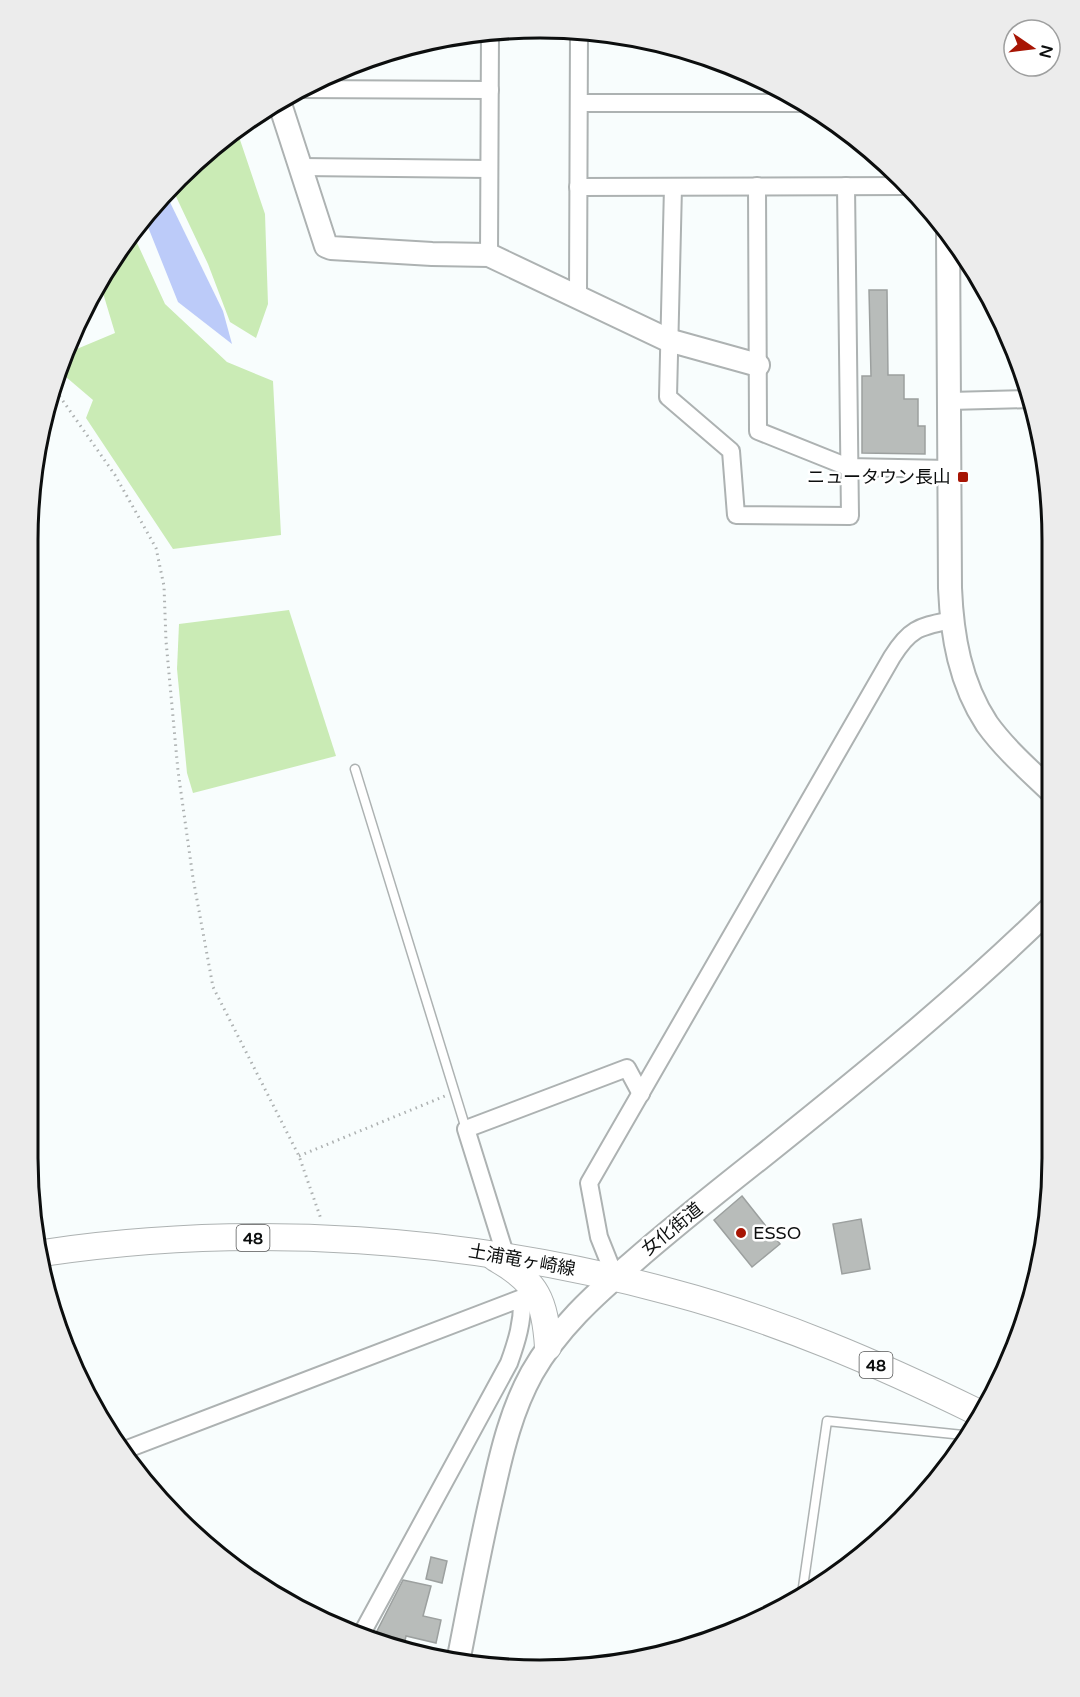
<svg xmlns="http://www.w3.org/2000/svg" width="1080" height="1697" viewBox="0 0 1080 1697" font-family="'Varela Round','Noto Sans JP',sans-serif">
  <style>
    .green { fill: #caebb5 }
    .water { fill: #bccbf9 }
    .building { fill: #b8bcba; stroke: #9ca09f; stroke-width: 1.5 }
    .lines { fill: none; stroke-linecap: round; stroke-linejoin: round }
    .lane-casing { stroke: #adb2b2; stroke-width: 11 }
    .street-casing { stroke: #adb2b2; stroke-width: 20 }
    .secondary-casing { stroke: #adb2b2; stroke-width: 26 }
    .primary-casing { stroke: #adb2b2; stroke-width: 28 }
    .path { stroke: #adb1b1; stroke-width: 3; stroke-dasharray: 1.5 4.5; stroke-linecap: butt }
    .lane { stroke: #fff; stroke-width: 8 }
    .street { stroke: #fff; stroke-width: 16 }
    .secondary { stroke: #fff; stroke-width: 22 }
    .primary { stroke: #fff; stroke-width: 26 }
    .poi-dot { fill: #a71504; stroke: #fff; stroke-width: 2 }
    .labels { text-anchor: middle; stroke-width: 5; stroke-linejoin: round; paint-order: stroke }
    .shield { fill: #fff; stroke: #555656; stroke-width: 1.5 }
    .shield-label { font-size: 16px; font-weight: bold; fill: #0c0e0e }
    .poi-label { font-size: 18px; fill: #0c0e0e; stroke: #fff; text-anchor: end }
    .street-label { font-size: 18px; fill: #0c0e0e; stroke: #fff }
    .rim { fill: none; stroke: #0c0e0e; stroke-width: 3 }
  </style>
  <rect width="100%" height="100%" fill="#f8fdfd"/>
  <g class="green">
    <path d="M236,128L265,214L268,304L256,338L230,322L208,264L171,186L227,133Z"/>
    <path d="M133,234L165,304L227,362L273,381L281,535L173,549L86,418L93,400L66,377L72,351L115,333L100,283Z"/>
    <path d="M289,610L336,756L193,793L187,773L177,669L179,624Z"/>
  </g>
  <path class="water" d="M165,192L223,311L232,344L178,302L144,217L154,202Z"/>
  <g class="building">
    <path d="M869,290H887L888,375H904V399H918V426H925V454L862,453V376H871Z"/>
    <path d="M742,1196L780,1244L752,1267L714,1220Z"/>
    <path d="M861,1219L870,1269L842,1274L833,1224Z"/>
    <path d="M431,1557L447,1561L442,1583L426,1579Z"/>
    <path d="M403,1580L431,1586L423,1616L441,1620L436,1643L406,1636L405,1641L396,1639L395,1646L375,1643L377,1631Z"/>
  </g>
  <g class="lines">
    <g class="lane-casing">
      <g id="lane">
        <path d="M355,769L466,1129"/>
        <path d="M802,1594L827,1421L963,1435"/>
      </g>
    </g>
    <g class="street-casing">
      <g id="street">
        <path d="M299,89L490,90"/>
        <path d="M579,103H806"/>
        <path d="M301,167L489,169"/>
        <path d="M757,186L758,431L848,467L949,469"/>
        <path d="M578,187L908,186"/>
        <path d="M673,187L668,397L731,451L736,515L850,516L846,186"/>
        <path d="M489,255L490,31"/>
        <path d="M578,297L579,30"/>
        <path d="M949,401L1032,399"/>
        <path d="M506,1257L466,1129L627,1068L641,1094"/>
        <path d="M615,1277L599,1237L589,1183L892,657C910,628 919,627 951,620"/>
        <path d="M122,1451L522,1298C523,1321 517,1341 509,1363L361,1635"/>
      </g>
    </g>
    <g class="secondary-casing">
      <g id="secondary">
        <path d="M279,101L326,246L331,248L432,254L489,255L668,340L758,365"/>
        <path d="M948,229L950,588C952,636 960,683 987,724C1005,749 1029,770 1051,791"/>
        <path d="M459,1657C470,1601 480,1546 493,1491C502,1450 512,1409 532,1373C557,1329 594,1295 632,1263C673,1227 716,1193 759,1159C859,1079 958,999 1050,909"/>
      </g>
    </g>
    <g class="primary-casing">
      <g id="primary">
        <path d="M43,1253C251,1222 468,1237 671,1292C777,1320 879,1364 977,1412"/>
        <path d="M495,1258C538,1282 545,1301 548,1347"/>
      </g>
    </g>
    <g class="path">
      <path d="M56,391L115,475L156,548L164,586L166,641L178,771L193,878L213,987L299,1156L321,1219"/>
      <path d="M299,1156L445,1096"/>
    </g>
    <use href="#lane" class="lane"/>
    <use href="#street" class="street"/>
    <use href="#secondary" class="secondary"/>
    <use href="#primary" class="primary"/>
  </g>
  <g class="poi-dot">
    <rect x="957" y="471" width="12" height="12" rx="3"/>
    <circle cx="741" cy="1233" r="6"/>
  </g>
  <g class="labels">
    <g class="shield">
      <rect x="236.5" y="1225" width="33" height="26" rx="4.5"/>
      <rect x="859.5" y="1352" width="33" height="26" rx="4.5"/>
    </g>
    <g class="shield-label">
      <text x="253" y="1244">48</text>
      <text x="876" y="1371">48</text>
    </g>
    <g class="poi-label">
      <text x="951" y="483">ニュータウン長山</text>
      <text x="753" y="1239" text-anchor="start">ESSO</text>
    </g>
    <g class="street-label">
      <text transform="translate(672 1229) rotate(-39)" y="6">女化街道</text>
      <text transform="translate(522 1260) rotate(10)" y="6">土浦竜ヶ崎線</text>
    </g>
  </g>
  <path d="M0 0H1080V1697H0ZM540 38H540A502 502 0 0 1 1042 540V1158A502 502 0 0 1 540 1660H540A502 502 0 0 1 38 1158V540A502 502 0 0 1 540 38Z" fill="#ececec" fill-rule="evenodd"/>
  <path class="rim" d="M540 38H540A502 502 0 0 1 1042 540V1158A502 502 0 0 1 540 1660H540A502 502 0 0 1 38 1158V540A502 502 0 0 1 540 38Z"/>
  <g transform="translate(1032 48) rotate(104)"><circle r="28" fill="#ffffff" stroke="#9e9f9f" stroke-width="1.5"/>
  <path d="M0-4.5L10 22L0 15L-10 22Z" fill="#a71504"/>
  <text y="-9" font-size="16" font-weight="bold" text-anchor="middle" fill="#0c0e0e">N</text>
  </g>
</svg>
